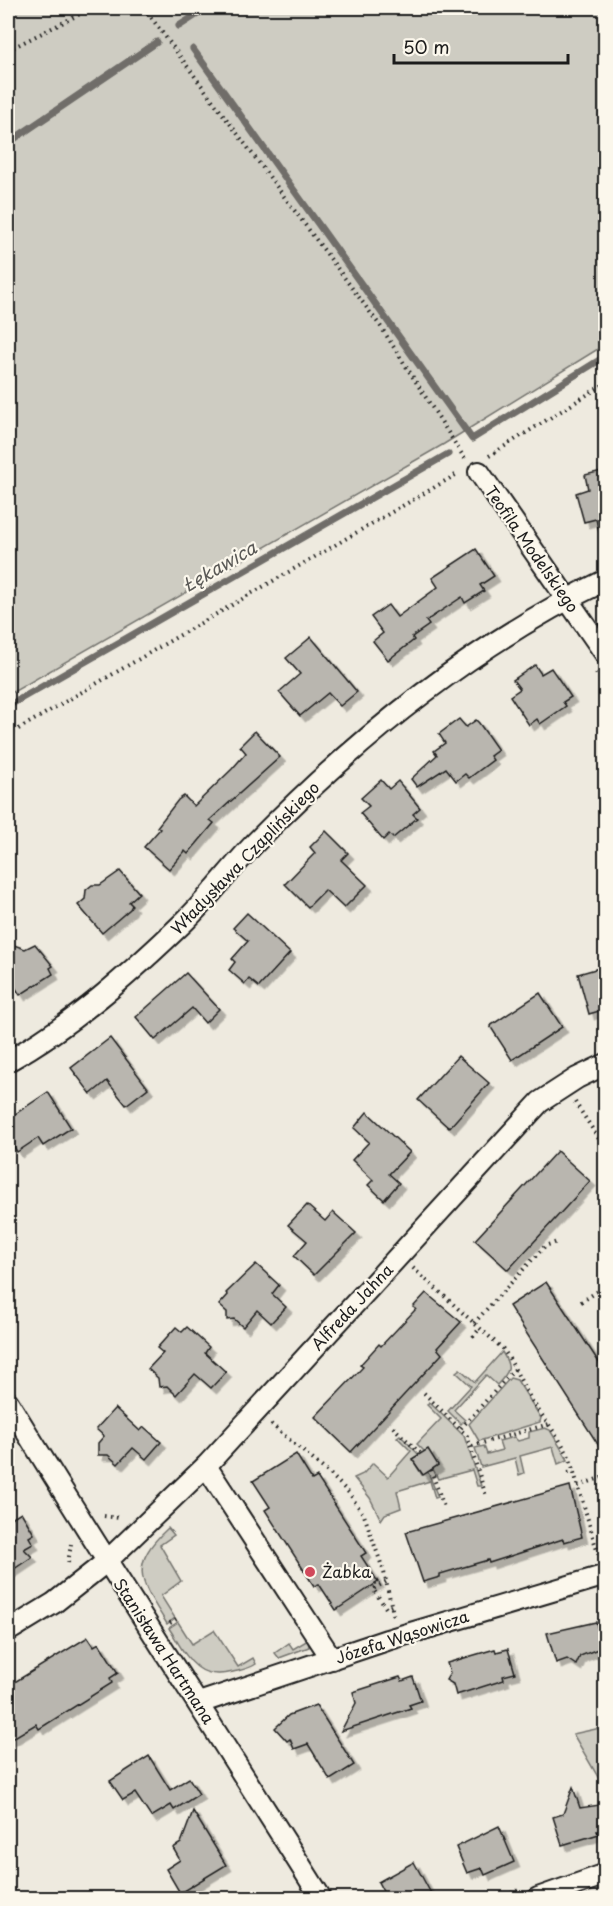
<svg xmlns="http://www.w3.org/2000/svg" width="613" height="1906" viewBox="0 0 613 1906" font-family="'Playpen Sans',sans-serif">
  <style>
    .green { fill: #ceccc2; stroke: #75746f; stroke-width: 1.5 }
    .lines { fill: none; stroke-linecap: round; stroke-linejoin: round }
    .stream { stroke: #6f6d69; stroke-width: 7 }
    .building { fill: #b9b6af; stroke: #1c1c1c; stroke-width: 1.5; filter: url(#shadow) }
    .street-casing { stroke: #1c1c1c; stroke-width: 24 }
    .path { stroke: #1c1c1c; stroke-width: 4; stroke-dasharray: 1.5 4.5; stroke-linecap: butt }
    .street { stroke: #fbf7ec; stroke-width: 20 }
    .poi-dot { fill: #d1495b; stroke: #fbf7ec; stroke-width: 2 }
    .labels { text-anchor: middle; stroke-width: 4.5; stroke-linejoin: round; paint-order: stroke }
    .street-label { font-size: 16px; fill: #1c1c1c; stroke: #fbf7ec }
    .poi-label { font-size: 16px; fill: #1c1c1c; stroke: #fbf7ec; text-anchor: start }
    .water-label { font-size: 18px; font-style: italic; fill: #5a5956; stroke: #fbf7ec }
  </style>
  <defs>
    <filter id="shadow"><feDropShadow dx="5.5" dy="5.5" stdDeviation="0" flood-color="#0004"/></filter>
  </defs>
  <rect width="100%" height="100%" fill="#eeeadf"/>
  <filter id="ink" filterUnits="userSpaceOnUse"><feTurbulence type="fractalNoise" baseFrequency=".0167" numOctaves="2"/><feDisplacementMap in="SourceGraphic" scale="12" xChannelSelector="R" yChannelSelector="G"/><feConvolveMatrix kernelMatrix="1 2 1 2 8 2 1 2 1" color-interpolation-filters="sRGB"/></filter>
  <g filter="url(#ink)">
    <g class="green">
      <path d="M8,8H605L606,344L444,444L8,695Z"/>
      <path d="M502,1352C512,1368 510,1371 497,1385L486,1375L454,1410L465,1420L461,1424L448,1411L471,1386L456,1372L460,1369L475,1382Z"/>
      <path d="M510,1378L517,1380L541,1418L540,1422L479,1441L469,1424Z"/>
      <path d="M429,1402L464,1436L481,1486H477L472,1470L438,1479L433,1469L438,1465L417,1444L441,1419L427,1405Z"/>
      <path d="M545,1428L550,1430L568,1460L558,1464L553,1447L520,1456L524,1473L519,1475L515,1458L481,1467L475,1448L484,1446L487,1454L502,1450L499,1441L514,1437L518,1441L529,1438V1432Z"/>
      <path d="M400,1435L419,1455L412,1459L422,1475L428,1472L438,1497L435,1498L430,1481L397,1491L401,1508L385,1514L381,1520L370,1498L354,1478L363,1474L373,1463L388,1477L411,1451L397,1437Z"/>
      <path d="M168,1528L174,1535L160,1545L181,1581L161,1596L175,1618L167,1624C141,1582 127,1566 168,1528Z"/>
      <path d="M178,1622L192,1644L214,1630L238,1667L253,1658L256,1664C249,1669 241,1670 233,1672C196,1682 186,1655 169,1628Z"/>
      <path d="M308,1640L309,1647L279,1658L275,1653L289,1643L293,1649Z"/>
      <path d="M605,1727H606L605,1789L573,1734Z"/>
    </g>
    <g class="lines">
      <g class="stream">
        <path d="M179,26L207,8"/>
        <path d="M193,49L472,439L606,356"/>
        <path d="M8,143L157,42"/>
        <path d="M8,706L448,454"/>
      </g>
    </g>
    <g class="building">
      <path d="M606,470V531L599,532L596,519L584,522L576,493L588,489L585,475Z"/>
      <path d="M476,549L494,576L480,585L484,591L465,603L462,597L426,621L429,625L412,637L414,640L388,660L373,641L383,633L371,617L388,605L397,617L438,587L432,578Z"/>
      <path d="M311,637L357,692L340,706L328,693L300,716L279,692L300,674L286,658Z"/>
      <path d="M535,665L541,674L551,668L571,697L563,702L566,706L540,724L537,719L529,725L510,696L520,689L513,680Z"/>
      <path d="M459,719L466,727L476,720L479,723L498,750L490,756L493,760L469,778L465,774L456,781L446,768L417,787L411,779L437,755L434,751L445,743L439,734Z"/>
      <path d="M255,731L280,757L210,820L214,823L188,854L185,851L169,869L144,847L160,829L157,827L178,800L184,796L194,806L232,769L246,753L240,746Z"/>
      <path d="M381,780L389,789L398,781L420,808L413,814L417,818L393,838L389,834L383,840L360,813L369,806L361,798Z"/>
      <path d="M326,831L348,853L341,860L367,885L344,908L325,890L308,907L285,884L315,853L310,847Z"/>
      <path d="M120,871L139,893L129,902L132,905L130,909L102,933L78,905L85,899L86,890L92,885H100Z"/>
      <path d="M247,913L290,953L259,987L249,979L245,984L229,970L235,962L232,959L248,941L233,928Z"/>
      <path d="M11,944L25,949L35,944L53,966L50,968L53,974L20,995L15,987L8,985V960L10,958Z"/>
      <path d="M606,966V1009L589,1014L578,974Z"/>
      <path d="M186,973L219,1009L205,1023L192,1008L155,1040L136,1017Z"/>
      <path d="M540,993L562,1027L512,1060L490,1026Z"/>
      <path d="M110,1038L148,1088L126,1105L107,1081L91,1094L71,1068Z"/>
      <path d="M458,1056L489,1083L449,1128L418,1100Z"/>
      <path d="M48,1092L71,1128L43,1146L38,1138L17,1152L8,1137V1119Z"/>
      <path d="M367,1112L410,1152L389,1174L399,1183L384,1200L368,1185L373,1180L352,1160L369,1142L354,1128Z"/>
      <path d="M557,1151L590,1181L508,1270L475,1240Z"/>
      <path d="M307,1205L325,1221L333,1212L356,1233L314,1275L294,1256L307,1241L288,1225Z"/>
      <path d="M256,1264L279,1285L272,1294L286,1307L271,1323L257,1310L243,1327L234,1319L227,1320V1312L219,1305L228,1295L226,1293Z"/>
      <path d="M546,1282L606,1373V1457L509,1306Z"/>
      <path d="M426,1293L461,1322L437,1348L442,1354L351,1452L315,1417L363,1367L360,1365L379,1344L381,1346L416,1309L413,1307Z"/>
      <path d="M176,1327L182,1332L187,1327L209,1347L205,1353L226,1372L211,1388L195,1374L176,1395L167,1386L159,1387L158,1378L148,1369L163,1353L157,1348Z"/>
      <path d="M115,1408L140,1431L144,1427L161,1442L146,1459L133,1448L118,1464L108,1455H98V1443L104,1436L96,1429Z"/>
      <path d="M428,1449L438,1465L423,1475L412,1459Z"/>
      <path d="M296,1454L312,1480L317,1477L366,1553L361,1556L378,1582L336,1610L319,1584L314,1586L265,1510L270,1507L253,1481Z"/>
      <path d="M570,1486L582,1537L564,1542L563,1539L489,1563L488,1560L440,1574V1577L423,1582L406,1532Z"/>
      <path d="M21,1512L34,1534L29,1537L33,1544L24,1549L32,1557L8,1573V1520Z"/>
      <path d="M596,1622L603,1647L580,1656L576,1665L567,1659L556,1663L547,1633Z"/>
      <path d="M88,1637L94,1646L99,1643L118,1673L110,1678L112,1683L39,1729L36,1724L8,1741V1700L14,1696L8,1686Z"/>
      <path d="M495,1649L496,1652L508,1649L515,1673L503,1676L504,1680L456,1695L453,1684L446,1680L450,1673L447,1663Z"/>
      <path d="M400,1677L402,1681L413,1677L421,1701L409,1705L411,1708L341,1731L356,1703L353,1692Z"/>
      <path d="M316,1705L354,1765L330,1780L308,1744L294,1749L290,1739L287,1741L275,1728L289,1715Z"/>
      <path d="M149,1756L170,1790L189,1778L199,1794L174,1810L171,1805L151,1817L135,1793L123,1800L110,1781Z"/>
      <path d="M573,1787L580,1808L606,1804V1828L597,1831L599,1834L562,1845L553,1817L563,1814Z"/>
      <path d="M193,1811L226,1865L180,1893L166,1869L180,1860L173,1848L181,1843Z"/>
      <path d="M499,1826L514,1862L485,1875L482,1868L467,1873L456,1847Z"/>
      <path d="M414,1862L434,1899H387L378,1882Z"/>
    </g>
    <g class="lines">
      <g class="street-casing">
        <g id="street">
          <path d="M479,472L606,655"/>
          <path d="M8,1061C73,1025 132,972 185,921C210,897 231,868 255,843C357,739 474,643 606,580"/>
          <path d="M8,1402C110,1569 217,1732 321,1898"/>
          <path d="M206,1466L332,1659"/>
          <path d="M8,1631L54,1603L106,1562L206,1466L540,1102L577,1078L606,1064"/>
          <path d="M199,1703L387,1640L606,1575"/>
          <path d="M538,1898L606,1874"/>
        </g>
      </g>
      <g class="path">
        <path d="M144,8L381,327L465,459"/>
        <path d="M8,50L92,8"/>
        <path d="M489,456L606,383"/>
        <path d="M596,673L606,688"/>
        <path d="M8,735L459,473"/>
        <path d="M575,1102L606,1150"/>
        <path d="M413,1268L503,1349C514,1365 521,1383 531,1399C544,1420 560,1437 570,1459L599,1557"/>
        <path d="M581,1302L606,1286"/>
        <path d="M474,1323L545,1246L557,1242"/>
        <path d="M473,1337L480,1328"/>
        <path d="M424,1393L467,1436L486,1496"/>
        <path d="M271,1424L331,1475L349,1493L364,1515L384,1572L394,1618"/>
        <path d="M393,1427L421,1454"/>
        <path d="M461,1428L515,1369"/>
        <path d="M472,1446L549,1424"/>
        <path d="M431,1470L444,1507"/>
        <path d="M568,1473L574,1472"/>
        <path d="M578,1486L606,1476"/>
        <path d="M104,1516L120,1518"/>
        <path d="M68,1563L71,1544"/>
        <path d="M386,1582L373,1589L386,1608L393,1605"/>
        <path d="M170,1623L179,1618"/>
        <path d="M500,1898L518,1890"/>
      </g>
      <use href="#street" class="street"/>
    </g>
  </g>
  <circle class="poi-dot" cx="310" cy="1572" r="6"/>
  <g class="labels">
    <g class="street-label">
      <text transform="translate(532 549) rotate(55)" y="6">Teofila Modelskiego</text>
      <text transform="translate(245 858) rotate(-46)" y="6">Władysława Czaplińskiego</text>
      <text transform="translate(352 1307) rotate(-47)" y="6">Alfreda Jahna</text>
      <text transform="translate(402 1637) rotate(-18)" y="6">Józefa Wąsowicza</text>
      <text transform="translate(164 1651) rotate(57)" y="6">Stanisława Hartmana</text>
    </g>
    <g class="poi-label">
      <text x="322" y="1578">Żabka</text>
    </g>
    <g class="water-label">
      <text transform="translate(220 567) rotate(-30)" y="6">Łękawica</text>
    </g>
  </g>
  <rect width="613" height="1906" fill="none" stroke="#fbf7ec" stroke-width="30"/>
  <rect x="15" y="15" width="583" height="1876" fill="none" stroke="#1c1c1c" stroke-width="2" filter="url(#ink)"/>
  <path d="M394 54v9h174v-9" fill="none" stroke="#1c1c1c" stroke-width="3"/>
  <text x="403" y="54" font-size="18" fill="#1c1c1c" stroke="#fbf7ec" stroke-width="4.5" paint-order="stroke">50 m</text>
</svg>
